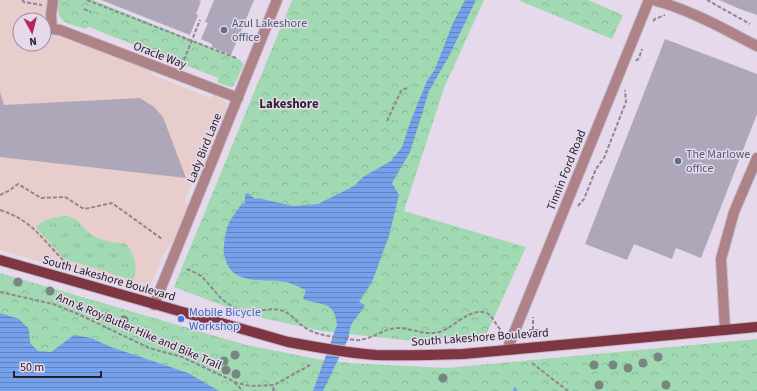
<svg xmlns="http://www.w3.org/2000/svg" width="757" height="391" viewBox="0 0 757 391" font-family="'Source Sans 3',sans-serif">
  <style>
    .commercial { fill: #e8cdcd }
    .grass { fill: url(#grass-tufts) }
    .forest { fill: url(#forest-crowns) }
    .water { fill: url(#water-rules) }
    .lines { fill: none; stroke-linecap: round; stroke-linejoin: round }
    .stream { stroke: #75a0ea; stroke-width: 3.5 }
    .building { fill: #aea6b9 }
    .minor-casing { stroke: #c3b8c8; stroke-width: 12 }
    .major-casing { stroke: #c3b8c8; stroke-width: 12 }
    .path { stroke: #8f8693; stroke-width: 2; stroke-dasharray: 4 2; stroke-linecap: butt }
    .minor { stroke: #ae8388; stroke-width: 10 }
    .major { stroke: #7e3643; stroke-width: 10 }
    .tree { fill: #778681 }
    .service-dot { fill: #5c6f8a; stroke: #e6d9eb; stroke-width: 1.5 }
    .shop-dot { fill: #3f7fe0; stroke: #e6d9eb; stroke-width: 1.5 }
    .labels { text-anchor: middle; stroke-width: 3; stroke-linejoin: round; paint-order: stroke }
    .service-label { font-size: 12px; fill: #4e5e75; stroke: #e6d9eb; text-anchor: start }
    .street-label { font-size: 12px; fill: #262128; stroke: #e6d9eb }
    .shop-label { font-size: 12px; fill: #366cbe; stroke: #e6d9eb; text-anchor: start }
    .neighbourhood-label { font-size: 13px; font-weight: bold; fill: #302533; stroke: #e6d9eb }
  </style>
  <defs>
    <pattern id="grass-tufts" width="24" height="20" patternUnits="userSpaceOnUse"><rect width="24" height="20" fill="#a1d9b2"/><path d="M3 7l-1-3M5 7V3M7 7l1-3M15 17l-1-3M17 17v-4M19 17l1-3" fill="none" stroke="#8aba99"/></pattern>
    <pattern id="forest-crowns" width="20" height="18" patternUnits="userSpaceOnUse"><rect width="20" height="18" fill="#a1d9b2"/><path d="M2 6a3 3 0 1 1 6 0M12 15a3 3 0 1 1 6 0" fill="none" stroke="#8aba99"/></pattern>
    <pattern id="water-rules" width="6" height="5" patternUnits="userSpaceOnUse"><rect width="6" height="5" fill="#75a0ea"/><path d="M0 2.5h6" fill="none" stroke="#6082be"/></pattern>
  </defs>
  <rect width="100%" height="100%" fill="#e6d9eb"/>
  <path class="commercial" d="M0,0H47L44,20H20V44H44V29L150,70L151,74L210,98L213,95L224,100L226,103L227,108L224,116H219L211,137L214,140L197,181H193L184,202L188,205L174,239L162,257L151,284L148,287L137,290L0,250Z"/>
  <path class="grass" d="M65,216C79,218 79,224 88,232C97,240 113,243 125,243C134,251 139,269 133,280L64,259L36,227C44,219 54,217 65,216Z"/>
  <g class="forest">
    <path d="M59,0H93L239,59L244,64L234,85L231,87L218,83V78L89,27L85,29C68,23 54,23 59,0Z"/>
    <path d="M292,0H484L444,88L404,211L526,247L487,333L413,341L322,331L248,315L174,287Z"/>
    <path d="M518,0H588L623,15L612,39Z"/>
    <path d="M0,273L246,345L317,359L349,363L447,368L757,339V391H214L38,357L0,319Z"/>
  </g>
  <g class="water">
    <path d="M465,0H476L449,56L429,91L410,152L392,183L399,195L389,236L372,282L359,302L365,305C359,317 349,321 349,337L323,391H313L337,325C335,300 321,306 303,299L306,290C300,288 293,283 286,282C266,278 234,286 226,261C224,256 223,251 224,246C226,225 229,221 242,204L245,203V194L248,193L255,199L258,198L293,206L318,204L354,186L363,177L391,161L402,147L411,120L427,81L435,69L453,23Z"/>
    <path d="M0,313L19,319L29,329L30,343L38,351L51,352L74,335L91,338L111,347L188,373L219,391H0Z"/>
  </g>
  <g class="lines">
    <path class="stream" d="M515,391V389"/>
  </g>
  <g class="building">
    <path d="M101,0H198L201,1L196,14L198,15L190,35Z"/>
    <path d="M214,0H254L231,55L212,47V44L201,39L208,23L205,22Z"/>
    <path d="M719,0H757V15L740,9Z"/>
    <path d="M665,39L757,74V114L701,258L676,248L672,259L634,244L627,260L585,244Z"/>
    <path d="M0,92L4,105L140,98L154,107L163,117L186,178L0,157Z"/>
  </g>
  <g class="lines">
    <g class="minor-casing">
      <g id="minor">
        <path d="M53,0L51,15L52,29L60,30L238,98"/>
        <path d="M653,0C691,10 722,28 757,46"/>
        <path d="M154,305L277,0"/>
        <path d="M725,330L721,259L734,212L757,158"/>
        <path d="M507,350L649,0"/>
      </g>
    </g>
    <g class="major-casing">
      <path id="major" d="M0,260L288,342C317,347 346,353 376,355C405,356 434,355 463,354L757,327"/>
    </g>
    <g class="path">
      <path d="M22,0L24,2L42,5"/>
      <path d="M87,0L236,58"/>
      <path d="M707,0L750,24"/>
      <path d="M84,9L91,12"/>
      <path d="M653,21L655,19L665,15"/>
      <path d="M184,60L200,20"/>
      <path d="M636,61L639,58L642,49"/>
      <path d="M387,121L401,91L409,87"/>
      <path d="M0,195L10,190L18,184L41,198L65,197L84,209L112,203L162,239"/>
      <path d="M578,206L584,199L596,169L604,158L626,102L625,90"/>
      <path d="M0,210C32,220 42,239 64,261"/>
      <path d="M187,269C191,271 197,273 201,276C211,285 218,298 230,305C252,318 265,305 283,311C290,313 295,320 300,324C313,335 329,336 346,339C350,339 356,341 360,340C373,338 382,330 395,328C410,327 423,336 439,332C453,328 465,312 480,312C493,311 493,323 501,330"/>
      <path d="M0,292L53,304L78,314L149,348L182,357L233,381L243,391"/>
      <path d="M529,330H539"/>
      <path d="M533,330V317"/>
      <path d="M532,363L568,391"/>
      <path d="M234,382L250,386L274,385L312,364"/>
      <path d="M273,391L274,385"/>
    </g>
    <use href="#minor" class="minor"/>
    <use href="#major" class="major"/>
  </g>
  <g class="tree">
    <circle cx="18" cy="282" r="4.5"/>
    <circle cx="50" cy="291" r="4.5"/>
    <circle cx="107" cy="317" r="4.5"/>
    <circle cx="124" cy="320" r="4.5"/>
    <circle cx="235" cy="355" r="4.5"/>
    <circle cx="658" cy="357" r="4.5"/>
    <circle cx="224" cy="361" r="4.5"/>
    <circle cx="643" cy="363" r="4.5"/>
    <circle cx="594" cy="365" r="4.5"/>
    <circle cx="613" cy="365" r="4.5"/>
    <circle cx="628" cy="368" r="4.5"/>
    <circle cx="226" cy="370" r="4.5"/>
    <circle cx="236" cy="374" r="4.5"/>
    <circle cx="443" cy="378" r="4.5"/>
    <circle cx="599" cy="385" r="4.5"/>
    <circle cx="666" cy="385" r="4.5"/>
  </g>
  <g class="service-dot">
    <circle cx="224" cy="30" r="4"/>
    <circle cx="678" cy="161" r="4"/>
  </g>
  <circle class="shop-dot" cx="181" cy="319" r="4"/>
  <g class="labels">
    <g class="service-label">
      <text x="232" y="27">Azul Lakeshore<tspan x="232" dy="14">office</tspan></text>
      <text x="686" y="158">The Marlowe<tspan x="686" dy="14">office</tspan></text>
    </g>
    <g class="street-label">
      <text transform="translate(160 55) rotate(21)" y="4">Oracle Way</text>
      <text transform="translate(204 148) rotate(-68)" y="4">Lady Bird Lane</text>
      <text transform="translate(566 170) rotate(-68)" y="4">Tinnin Ford Road</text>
      <text transform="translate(109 278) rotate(16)" y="4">South Lakeshore Boulevard</text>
      <text transform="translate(139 331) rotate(23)" y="4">Ann &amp; Roy Butler Hike and Bike Trail</text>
      <text transform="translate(480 337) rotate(-4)" y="4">South Lakeshore Boulevard</text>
    </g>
    <g class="shop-label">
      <text x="189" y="316">Mobile Bicycle<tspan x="189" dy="14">Workshop</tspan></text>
    </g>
    <g class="neighbourhood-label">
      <text x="289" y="108">Lakeshore</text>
    </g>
  </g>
  <g transform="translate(32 32) rotate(173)"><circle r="19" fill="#e6d9eb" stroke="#998f9d"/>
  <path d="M0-3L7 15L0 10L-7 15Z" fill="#b62755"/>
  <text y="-6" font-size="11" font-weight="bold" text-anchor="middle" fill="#262128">N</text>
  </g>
  <path d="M14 371v6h87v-6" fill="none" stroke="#262128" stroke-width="2"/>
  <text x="20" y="371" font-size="12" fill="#262128" stroke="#e6d9eb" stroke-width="3" paint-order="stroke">50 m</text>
</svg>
